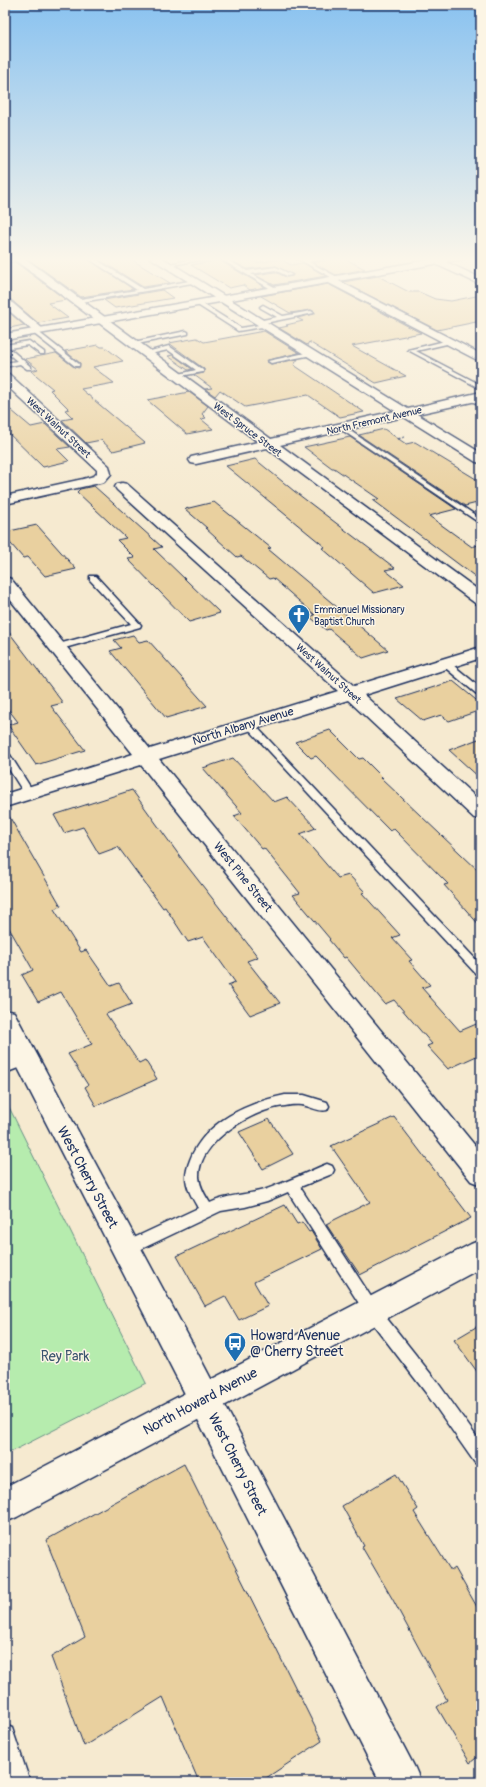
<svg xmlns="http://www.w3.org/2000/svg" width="486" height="1787" viewBox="0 0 486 1787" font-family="Pangolin,sans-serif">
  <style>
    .green { fill: #b6ecae; stroke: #688e86 }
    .building { fill: #e9d09f; stroke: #1b2f5e }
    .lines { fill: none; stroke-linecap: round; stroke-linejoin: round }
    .service-casing { stroke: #1b2f5e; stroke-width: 3 }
    .minor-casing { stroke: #1b2f5e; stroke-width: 3 }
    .tertiary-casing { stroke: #1b2f5e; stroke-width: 3 }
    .secondary-casing { stroke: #1b2f5e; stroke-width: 3 }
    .path { stroke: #1b2f5e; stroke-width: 1.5; stroke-dasharray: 2.5 2; stroke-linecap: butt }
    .service { fill: #fcf5e5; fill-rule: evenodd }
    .minor { fill: #fcf5e5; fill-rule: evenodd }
    .tertiary { fill: #fcf5e5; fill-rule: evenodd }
    .secondary { fill: #fcf5e5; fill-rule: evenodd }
    .labels { text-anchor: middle; stroke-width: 3; stroke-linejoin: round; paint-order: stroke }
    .far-street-label { font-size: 10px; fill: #1b2f5e; stroke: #fcf5e5 }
    .far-poi-label { font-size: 10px; fill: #1b2f5e; stroke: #fcf5e5; text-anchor: start }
    .street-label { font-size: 12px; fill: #1b2f5e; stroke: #fcf5e5 }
    .near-street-label { font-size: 14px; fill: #1b2f5e; stroke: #fcf5e5 }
    .near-poi-label { font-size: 14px; fill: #1b2f5e; stroke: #fcf5e5; text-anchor: start }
    .near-park-label { font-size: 14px; fill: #3a556e; stroke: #fcf5e5 }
  </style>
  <rect width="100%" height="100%" fill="#f6ead0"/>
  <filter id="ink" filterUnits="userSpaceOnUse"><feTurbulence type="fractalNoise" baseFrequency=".025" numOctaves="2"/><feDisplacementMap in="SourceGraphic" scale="8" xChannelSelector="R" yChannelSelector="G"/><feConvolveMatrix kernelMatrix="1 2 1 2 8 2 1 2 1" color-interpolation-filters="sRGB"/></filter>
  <g filter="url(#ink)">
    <path class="green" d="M5,1099L146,1383L5,1455Z"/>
    <g class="building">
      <path d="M45,257H85L133,289L81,297L29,260Z"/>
      <path d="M95,257H127L170,283L143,287Z"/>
      <path d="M237,257H246L256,263L280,259L291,265L303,263L326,276L274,285L255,275L275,272L286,277L292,276L293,275L276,266L247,269L229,259Z"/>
      <path d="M341,257L365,269L336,275L313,263Z"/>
      <path d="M219,260L265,287L250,290L243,285L229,288L191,265Z"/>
      <path d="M15,262L66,300L48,303L68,318L38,323L10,299L5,298V263Z"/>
      <path d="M378,276L409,292H419L435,299L451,301L481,295V321L437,330L343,282Z"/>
      <path d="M328,284L421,333L352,346L406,376L376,383L309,342L307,345L279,328L288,326L286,325L303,321L297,318L314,314L315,312L311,310L290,313L261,296Z"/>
      <path d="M162,290L173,298L115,308L104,300Z"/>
      <path d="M5,309L24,325L5,329Z"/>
      <path d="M264,331L299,353L268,360L267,362L271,364L298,359L294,365L364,412L340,417L308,395L245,407L220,390L215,396L205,389L212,388L194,375L204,373V369L169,343L197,338L204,342Z"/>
      <path d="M98,345L101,347H105L123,361L93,367L114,383L81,389L145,443L113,451L101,440L86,443L62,420L73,418L65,410L69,409L50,390L53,389L31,371L38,369L25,359L56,353L74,367L79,368L80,363L65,351Z"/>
      <path d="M173,355L192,369L188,370L168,356Z"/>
      <path d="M189,392L208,406L202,414L206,418L201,419L213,429L187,434L147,400Z"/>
      <path d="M5,405L31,427L45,424L70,447L57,449L69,461L43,467L5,430Z"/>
      <path d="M384,429L406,444L415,442L481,482V502L465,506L359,435Z"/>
      <path d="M350,437L456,509L429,516L472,547L481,544V581L373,500L379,499L334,468H332L304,447Z"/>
      <path d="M255,459L294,491L395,568L385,570L404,585L374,593L322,548L325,547L226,466Z"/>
      <path d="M94,486L162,547L154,549L220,613L189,622L128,559L135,558L117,540L126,538L77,492L80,489Z"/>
      <path d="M214,502L271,548L268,549L388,650L363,658L329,629L326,630L310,617L315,615L273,578L269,579L241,556L237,557L205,528H207L185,509Z"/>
      <path d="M37,525L76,569L45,576L28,557L23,558L5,537V532Z"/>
      <path d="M5,627L63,703L51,706L85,750L36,765L8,725L18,722L5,705Z"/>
      <path d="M133,635L139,642L148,640L207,706L166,718L110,651L121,648L114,640Z"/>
      <path d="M453,681L481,704V710L449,721L441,715L423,721L397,699Z"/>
      <path d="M330,730L359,759L363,758L383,778H381L481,873V927L444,885L448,884L394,829L390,831L316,756L311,758L295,742Z"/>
      <path d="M481,738V779L449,750Z"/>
      <path d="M233,758L274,802L287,797L316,828L300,834L338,878L349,875L365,892L362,893L400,935L392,938L412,960L409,961L430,985L422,988L460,1031L481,1022V1054L448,1069L427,1046L432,1044L394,1000L385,1004L346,957L344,958L329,940L330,939L293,895L300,893L264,848L262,849L234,816L242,813L203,768Z"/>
      <path d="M132,790L184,862L258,957L247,961L280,1003L250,1015L228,985L235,982L203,937L188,942L165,907L163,908L118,847L99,854L83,827L64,833L54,815Z"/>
      <path d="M5,809L61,906L54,909L81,952L86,950L111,986L119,983L132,1004L106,1014L139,1063L145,1060L157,1079L96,1106L85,1087L88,1085L68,1054L92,1044L61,992L38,1002L22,975L33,970L5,921Z"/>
      <path d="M394,1117L471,1218L360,1275L326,1224L370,1202L331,1146Z"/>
      <path d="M269,1119L293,1154L263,1169L239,1132Z"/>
      <path d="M285,1205L297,1224L302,1222L309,1232L311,1231L322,1249L254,1282L268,1306L239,1320L225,1296L205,1306L177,1256Z"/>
      <path d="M481,1324V1377L454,1340Z"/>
      <path d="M184,1464L322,1741L260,1782H199L163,1697L84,1746L51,1657L85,1637L46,1540Z"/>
      <path d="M396,1474L418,1509L414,1512L451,1571L455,1568L481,1614V1754L470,1763L437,1707L447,1700L393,1600L362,1547L364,1546L342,1506Z"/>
    </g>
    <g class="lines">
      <g class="service-casing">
        <g id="service">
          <path d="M86,257H92L143,289L195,280L198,282L76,303L73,301L74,300L137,290Z"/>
          <path d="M191,257H197L200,260L167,266L165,265L193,259Z"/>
          <path d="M217,257H223L247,271L276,267L292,275L287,276L275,270L251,274L278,289L276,292Z"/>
          <path d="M295,257H301L305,259L329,257L309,262L341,279L336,280Z"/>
          <path d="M198,301L241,328L265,324L268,326L238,331L196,304V302Z"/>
          <path d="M263,305L283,316L311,311L314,313L260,324L258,323V321L277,317L261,308L260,307Z"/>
          <path d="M33,331H37L79,364V366H75L33,333Z"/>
          <path d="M186,331L188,332V334L132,345L129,343Z"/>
          <path d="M449,340L451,341V343L416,351L481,385V389L408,350Z"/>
          <path d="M29,341L44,352V354H40L28,345L9,348L31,367V369H27L20,364L5,367V363L17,361L5,351V345Z"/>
          <path d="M169,346L203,370V372L175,377V375L196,370L168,350L146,355L143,353Z"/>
          <path d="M310,352L313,354L312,355L271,363L268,361Z"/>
          <path d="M470,396L481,401V406L468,399V397Z"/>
          <path d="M339,426H343L481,519V524L339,428Z"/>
          <path d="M90,576H96L141,625L140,627L61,649H55L54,647L55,645L131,624L90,580Z"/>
          <path d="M445,660L448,661L481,688V696L478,695L442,665L441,663L442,661Z"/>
          <path d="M249,721L252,722L481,965V976L477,975L246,726L244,724L246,722Z"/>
          <path d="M5,752L10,755L34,793L33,795H25L24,793L5,763Z"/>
          <path d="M285,1095H304L327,1102L329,1106L327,1110C319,1112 314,1108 306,1106C300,1104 291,1105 285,1106C254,1109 198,1141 199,1177C200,1187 205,1195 210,1203C226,1195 247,1195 264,1190C284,1183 303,1174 322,1166L327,1164L332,1166L334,1170L332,1174L300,1187L377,1306L438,1383L481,1443V1465L475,1463L426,1393L367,1316L288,1192L267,1201L245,1207L221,1211L131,1254L126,1255L121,1254L119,1249L121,1244L198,1208C193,1199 186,1188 186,1177C186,1171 188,1165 190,1160C205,1121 248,1103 285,1095Z"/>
          <path d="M5,1725L12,1728L30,1782H10L5,1765Z"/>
        </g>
      </g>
      <g class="minor-casing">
        <g id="minor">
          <path d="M11,257H23L271,439L395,411L149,257H161L408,409L481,392V400L417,414L481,453V463L476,462L404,417L280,445L481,592V605L475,603L267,448L196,464L191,463L189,460L191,457L258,442Z"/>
          <path d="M331,277L481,354V362L327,282L326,280L327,278Z"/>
          <path d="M5,299L9,300L43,329L45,331L43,333H35L5,307Z"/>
          <path d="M5,373L9,374L109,466L111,474L104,482L5,504V496L83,479L94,476L97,473V470L5,384Z"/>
          <path d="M122,483L127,484L354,686L481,647V658L364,695L481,802V819L474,818L348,700L159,759L481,1153V1185L471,1181L141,765L5,807V794L133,754L5,593V577L11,579L150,749L338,691L117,490L115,487L117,484Z"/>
          <path d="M5,1010L14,1012L199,1356L415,1768L421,1782H380L177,1378L18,1068L5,1073V1052L9,1051L5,1043Z"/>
        </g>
      </g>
      <g class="tertiary-casing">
        <path id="tertiary" d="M432,257H465L463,259L446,262L481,278V285L435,264L5,340V334L428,260Z"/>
      </g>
      <g class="secondary-casing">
        <path id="secondary" d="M481,1240V1268L17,1517L5,1522V1487L471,1244Z"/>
      </g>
      <path class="path" d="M398,439L405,437"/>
      <use href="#service" class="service"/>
      <use href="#minor" class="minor"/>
      <use href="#tertiary" class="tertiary"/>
      <use href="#secondary" class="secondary"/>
    </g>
  </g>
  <linearGradient id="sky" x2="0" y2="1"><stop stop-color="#89c2f0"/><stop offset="0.51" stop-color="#fbf6ea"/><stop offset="1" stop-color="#fbf6ea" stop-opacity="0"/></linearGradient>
  <rect width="486" height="508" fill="url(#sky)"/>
  <defs>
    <g id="church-pin" transform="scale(1.15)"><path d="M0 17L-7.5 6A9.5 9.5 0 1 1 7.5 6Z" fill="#1f6fb2" stroke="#fcf5e5"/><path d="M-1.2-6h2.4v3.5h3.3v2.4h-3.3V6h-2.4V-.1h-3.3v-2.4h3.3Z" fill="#fff"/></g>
    <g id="bus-pin" transform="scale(1.15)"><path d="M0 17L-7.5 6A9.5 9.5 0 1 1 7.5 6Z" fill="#1f6fb2" stroke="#fcf5e5"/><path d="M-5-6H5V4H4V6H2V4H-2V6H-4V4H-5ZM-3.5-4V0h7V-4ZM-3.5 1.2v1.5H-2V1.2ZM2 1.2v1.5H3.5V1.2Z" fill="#fff"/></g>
  </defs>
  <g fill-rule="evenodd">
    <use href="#church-pin" x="299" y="615"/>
    <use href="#bus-pin" x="235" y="1343"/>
  </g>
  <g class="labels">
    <g class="far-street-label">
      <text transform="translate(374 420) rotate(-13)" y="4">North Fremont Avenue</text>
      <text transform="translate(59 427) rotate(43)" y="4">West Walnut Street</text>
      <text transform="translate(248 429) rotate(37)" y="4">West Spruce Street</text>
      <text transform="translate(329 673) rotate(42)" y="4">West Walnut Street</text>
    </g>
    <g class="far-poi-label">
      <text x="314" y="613">Emmanuel Missionary<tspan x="314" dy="12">Baptist Church</tspan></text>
    </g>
    <g class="street-label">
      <text transform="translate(243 726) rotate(-17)" y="4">North Albany Avenue</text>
      <text transform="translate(243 877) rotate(51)" y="4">West Pine Street</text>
    </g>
    <g class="near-street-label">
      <text transform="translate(88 1177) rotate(62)" y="5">West Cherry Street</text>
      <text transform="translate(200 1401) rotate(-28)" y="5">North Howard Avenue</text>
      <text transform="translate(238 1464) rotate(63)" y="5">West Cherry Street</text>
    </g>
    <g class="near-poi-label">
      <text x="250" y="1340">Howard Avenue<tspan x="250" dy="16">@ Cherry Street</tspan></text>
    </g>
    <g class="near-park-label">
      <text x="65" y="1361">Rey Park</text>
    </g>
  </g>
  <rect width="486" height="1787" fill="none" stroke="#fcf5e5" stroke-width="20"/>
  <rect x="10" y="10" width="466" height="1767" fill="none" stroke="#1b2f5e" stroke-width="1.5" filter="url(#ink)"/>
</svg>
